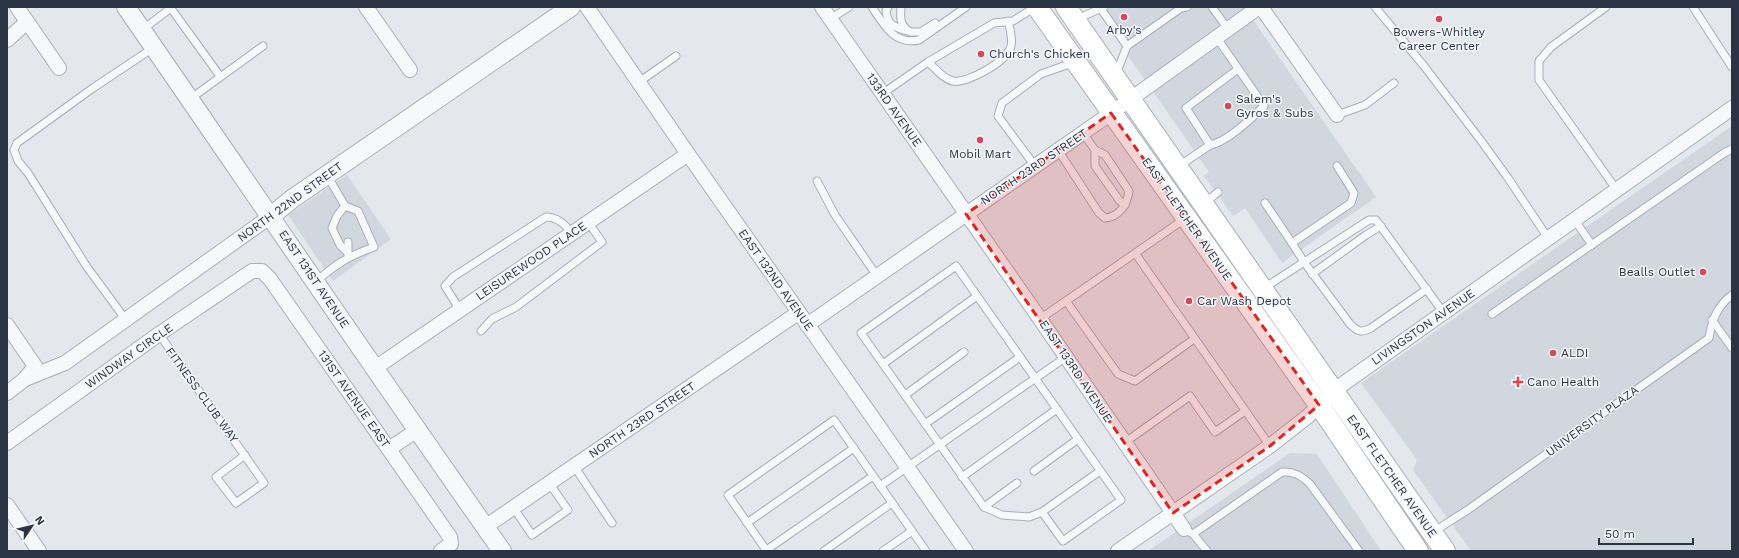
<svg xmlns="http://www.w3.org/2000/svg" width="1739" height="558" viewBox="0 0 1739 558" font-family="'Work Sans',sans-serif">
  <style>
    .built { fill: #d2d6de }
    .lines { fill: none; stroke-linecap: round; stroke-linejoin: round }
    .service-casing { stroke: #a9aeb7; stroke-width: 9 }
    .minor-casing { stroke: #a9aeb7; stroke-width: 16 }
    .tertiary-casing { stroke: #a9aeb7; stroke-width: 20 }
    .secondary-casing { stroke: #a9aeb7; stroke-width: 22 }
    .service { stroke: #f7f8fa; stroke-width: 7 }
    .minor { stroke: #f7f8fa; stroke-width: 14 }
    .tertiary { stroke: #f7f8fa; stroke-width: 18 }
    .secondary { stroke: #fff; stroke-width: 20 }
    .marked { fill: #d62828; fill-opacity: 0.2; stroke: #d62828; stroke-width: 3; stroke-dasharray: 8 5; stroke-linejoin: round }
    .poi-dot { fill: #d1495b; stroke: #f4f6f9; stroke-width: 1.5 }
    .labels { text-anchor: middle; stroke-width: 3; stroke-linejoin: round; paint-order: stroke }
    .poi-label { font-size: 12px; fill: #2b3445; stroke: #f4f6f9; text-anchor: start }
    .street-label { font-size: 12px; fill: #2b3445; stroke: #f4f6f9 }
  </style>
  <rect width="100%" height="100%" fill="#e4e7ec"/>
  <g class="built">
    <path d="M1094,7H1244L1376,197L1282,263L1245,208L1233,216L1204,176L1209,172Z"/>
    <path d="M1732,126V551H1471L1413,470L1417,460L1361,383Z"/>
    <path d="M347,175L391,239L333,281L288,215Z"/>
    <path d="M1290,453L1317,454L1381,551H1148Z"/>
  </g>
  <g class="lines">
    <g class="service-casing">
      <g id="service">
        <path d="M170,7L220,76"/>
        <path d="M872,7C884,25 894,45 919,40L966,7"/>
        <path d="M888,7L886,11C887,25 896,28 908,31"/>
        <path d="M901,7C900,19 900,25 910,32H921L935,23"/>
        <path d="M1212,7L1228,29"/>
        <path d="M1375,7L1424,66L1482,142L1508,178L1548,238"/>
        <path d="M1606,7L1551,47L1539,61V80L1616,189"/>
        <path d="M1693,7L1732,67"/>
        <path d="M1101,9L1127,46"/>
        <path d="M830,19L849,7"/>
        <path d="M1077,19L1104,7"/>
        <path d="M142,30L171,8"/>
        <path d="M1217,38L1264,106C1252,118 1227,142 1210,145L1186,108L1238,69"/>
        <path d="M928,62C935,68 943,79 953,81C967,84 1008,61 1011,46C1013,38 1010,29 1008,21"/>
        <path d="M1116,74L1127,46L1181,8L1187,7"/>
        <path d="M639,82L676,56"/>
        <path d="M882,94L928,62L994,23L1013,21L1035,7"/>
        <path d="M190,99L263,46"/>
        <path d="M1337,115L1365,105L1394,83"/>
        <path d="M1058,150L1099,213L1105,218C1119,217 1127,205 1129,191L1105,155L1095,150L1083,133"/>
        <path d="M1095,150V166L1119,200L1125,205"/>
        <path d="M1035,166L998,116L1002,103L1041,74L1075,62"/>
        <path d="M1179,166L1210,145"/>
        <path d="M1337,166L1354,193L1351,203L1292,243L1304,262L1350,324C1358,332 1361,333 1371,328L1427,289"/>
        <path d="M817,181L835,215L877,276"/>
        <path d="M1205,203L1218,192"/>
        <path d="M1265,203L1292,243"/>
        <path d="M345,206L337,216L332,228L340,245L348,253"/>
        <path d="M1574,219L1592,245"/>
        <path d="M348,242V255"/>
        <path d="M1135,253L1270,446"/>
        <path d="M1312,274L1366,235L1381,226"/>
        <path d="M316,282C335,264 349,256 374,247L358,211L345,206L327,175"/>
        <path d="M1264,288L1369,220H1376L1443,312"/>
        <path d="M1066,301L1118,374L1135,381L1194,339"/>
        <path d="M460,310L445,286L453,277L546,217C558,217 566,225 572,234"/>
        <path d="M1492,314L1724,153L1732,149"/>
        <path d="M1040,319L1186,218"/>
        <path d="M126,320L87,267L28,173L18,161L14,150L17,143L93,88L153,48"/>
        <path d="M1712,320L1732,348"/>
        <path d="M481,331L492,319L516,307L602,242L588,222"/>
        <path d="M159,334L264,483L236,503L216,477L245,455"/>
        <path d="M883,364L977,296"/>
        <path d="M905,395L964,352"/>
        <path d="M925,424L1020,357"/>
        <path d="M1124,443L1190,396L1215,432L1245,411"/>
        <path d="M574,466L612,523"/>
        <path d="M1034,471L1078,439"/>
        <path d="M962,477L1057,409"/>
        <path d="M880,486L1066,357"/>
        <path d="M513,507L532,535L568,510L549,483"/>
        <path d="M984,507L1017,483"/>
        <path d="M1042,512L1063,541L1121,500C1066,422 1011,344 956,266L861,333L984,507L1002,515L1029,517L1042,512L1100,471"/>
        <path d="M747,523L854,448"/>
        <path d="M1184,529L1193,534L1282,472C1294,471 1302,476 1310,484L1359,551"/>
        <path d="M1433,532L1469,509L1709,338C1712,320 1717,306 1732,295"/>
        <path d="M1193,534L1207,551"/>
        <path d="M766,550L728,495L834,420L926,551"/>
        <path d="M765,551L873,476"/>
        <path d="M824,551L892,503"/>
        <path d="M883,551L912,531"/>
      </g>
    </g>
    <g class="minor-casing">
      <g id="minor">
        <path d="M17,7L59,68"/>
        <path d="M366,7L410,70"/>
        <path d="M587,7L688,154L966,551"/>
        <path d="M822,7L1040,319L1184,529"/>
        <path d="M1261,7L1337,115"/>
        <path d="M7,40L27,22"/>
        <path d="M7,325L35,366L25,379"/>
        <path d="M807,325L1100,121L1259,7"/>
        <path d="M375,368L688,154"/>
        <path d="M7,393L25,379L65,363L271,216"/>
        <path d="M7,443L159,334L252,271H262L270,279L450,537L451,544L441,551"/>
        <path d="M389,449L417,430"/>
        <path d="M7,505L39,551"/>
        <path d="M485,527L798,313"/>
        <path d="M1118,551L1270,446L1307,417L1343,384L1732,108"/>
      </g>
    </g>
    <g class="tertiary-casing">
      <g id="tertiary">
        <path d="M126,7C251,188 375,371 502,551"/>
        <path d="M271,216L292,199L571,7"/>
      </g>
    </g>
    <g class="secondary-casing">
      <g id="secondary">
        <path d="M1037,7L1319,405L1418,551"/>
        <path d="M1066,7L1445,551"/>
      </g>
    </g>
    <use href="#service" class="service"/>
    <use href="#minor" class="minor"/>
    <use href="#tertiary" class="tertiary"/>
    <use href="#secondary" class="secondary"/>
  </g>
  <path class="marked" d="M1111,113L1319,405L1270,446L1173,513L966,214Z"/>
  <g class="poi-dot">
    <circle cx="1124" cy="17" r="4"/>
    <circle cx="1439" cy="19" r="4"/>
    <circle cx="981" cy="54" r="4"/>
    <circle cx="1228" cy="106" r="4"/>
    <circle cx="980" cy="140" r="4"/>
    <circle cx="1703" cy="272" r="4"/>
    <circle cx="1189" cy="301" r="4"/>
    <circle cx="1553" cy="353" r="4"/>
    <path d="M1516 376h4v4h4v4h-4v4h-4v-4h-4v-4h4z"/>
  </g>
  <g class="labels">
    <g class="poi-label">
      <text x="1124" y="34" text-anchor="middle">Arby's</text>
      <text x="1439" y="36" text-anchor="middle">Bowers-Whitley<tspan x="1439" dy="14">Career Center</tspan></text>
      <text x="989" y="58">Church's Chicken</text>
      <text x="1236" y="103">Salem's<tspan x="1236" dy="14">Gyros &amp; Subs</tspan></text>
      <text x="980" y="158" text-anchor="middle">Mobil Mart</text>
      <text x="1695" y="276" text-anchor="end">Bealls Outlet</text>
      <text x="1197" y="305">Car Wash Depot</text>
      <text x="1561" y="357">ALDI</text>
      <text x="1527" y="386">Cano Health</text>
    </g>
    <g class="street-label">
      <text transform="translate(894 110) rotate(55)" y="4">133RD AVENUE</text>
      <text transform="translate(1034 167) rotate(-34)" y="4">NORTH 23RD STREET</text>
      <text transform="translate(290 202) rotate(-36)" y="4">NORTH 22ND STREET</text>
      <text transform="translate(1187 219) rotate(55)" y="4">EAST FLETCHER AVENUE</text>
      <text transform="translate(531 261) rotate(-34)" y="4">LEISUREWOOD PLACE</text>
      <text transform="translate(314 279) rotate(56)" y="4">EAST 131ST AVENUE</text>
      <text transform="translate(776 280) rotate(55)" y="4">EAST 132ND AVENUE</text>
      <text transform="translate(1423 327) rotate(-35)" y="4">LIVINGSTON AVENUE</text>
      <text transform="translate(129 356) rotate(-35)" y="4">WINDWAY CIRCLE</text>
      <text transform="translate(1076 371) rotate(56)" y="4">EAST 133RD AVENUE</text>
      <text transform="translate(202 395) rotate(54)" y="4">FITNESS CLUB WAY</text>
      <text transform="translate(354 399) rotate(55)" y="4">131ST AVENUE EAST</text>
      <text transform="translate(642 420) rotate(-34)" y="4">NORTH 23RD STREET</text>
      <text transform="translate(1592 421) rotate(-36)" y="4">UNIVERSITY PLAZA</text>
      <text transform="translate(1392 476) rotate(55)" y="4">EAST FLETCHER AVENUE</text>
    </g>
  </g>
  <rect width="1739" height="558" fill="none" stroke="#2b3445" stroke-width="16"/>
  <g transform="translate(32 526) rotate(55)" stroke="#f4f6f9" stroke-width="3" paint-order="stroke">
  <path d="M0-3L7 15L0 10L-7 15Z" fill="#2b3445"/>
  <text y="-6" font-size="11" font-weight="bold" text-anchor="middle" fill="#2b3445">N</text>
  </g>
  <path d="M1599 538v6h94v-6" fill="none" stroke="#2b3445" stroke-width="2"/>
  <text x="1605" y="538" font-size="12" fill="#2b3445" stroke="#f4f6f9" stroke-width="3" paint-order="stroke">50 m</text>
</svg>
